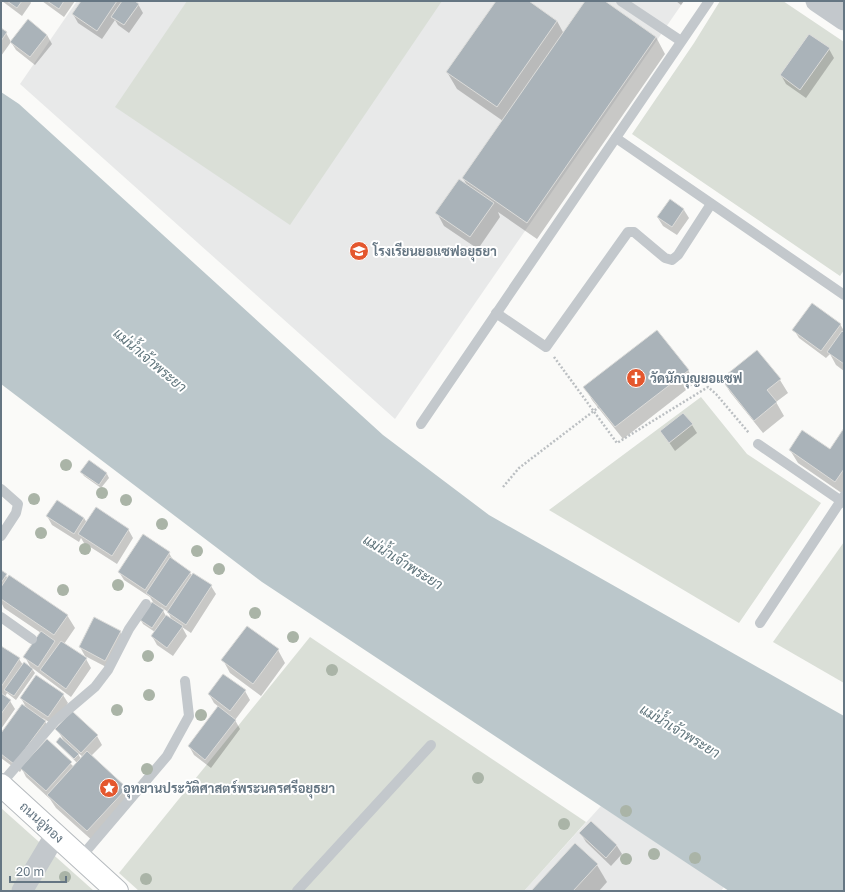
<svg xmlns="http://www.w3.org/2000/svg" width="845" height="892" viewBox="0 0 845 892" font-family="'Golos Text',Sarabun,sans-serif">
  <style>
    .built { fill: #e8e9e9 }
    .green { fill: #dadfd7 }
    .water { fill: #bbc7cb }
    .shadow { fill: #0003; fill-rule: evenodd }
    .building { fill: #aab3b9; stroke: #dcdcda }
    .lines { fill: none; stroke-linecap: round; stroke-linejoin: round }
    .primary-casing { stroke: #b5babe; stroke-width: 24 }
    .path { stroke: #bbbfc2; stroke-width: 2.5; stroke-dasharray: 2 2; stroke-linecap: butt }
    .service { stroke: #c3c8cc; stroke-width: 10 }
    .minor { stroke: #c3c8cc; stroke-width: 21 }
    .primary { stroke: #fff; stroke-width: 22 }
    .tree { fill: #aab4a7 }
    .labels { text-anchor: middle; stroke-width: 4; stroke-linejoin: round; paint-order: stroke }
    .poi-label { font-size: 13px; font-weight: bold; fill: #657683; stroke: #fff; text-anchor: start }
    .street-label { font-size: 13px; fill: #657683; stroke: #fff }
    .water-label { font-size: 14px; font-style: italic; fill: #60757c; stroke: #fff }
  </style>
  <rect width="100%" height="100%" fill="#fafaf8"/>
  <g class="built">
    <path d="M77,1H684L395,419L20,84Z"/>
    <path d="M601,806L724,887L721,891H524Z"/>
  </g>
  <g class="green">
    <path d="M187,1H442L290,225L115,107Z"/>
    <path d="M720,1H783L844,42V270L840,276L632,134L694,43Z"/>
    <path d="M701,397L747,454L821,503L739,623L549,510Z"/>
    <path d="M844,542V683L773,642Z"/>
    <path d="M310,637L586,822L524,891H139L119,873Z"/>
    <path d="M1,808L94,891H1Z"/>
  </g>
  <path class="water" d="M1,92L19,104L383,435L489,515L844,716V891H729L262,582L1,384Z"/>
  <g class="shadow">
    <path d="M2,1H30L31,3L22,16Z"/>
    <path d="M42,1H75L64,17Z"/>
    <path d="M82,1H133L138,4L143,13L129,33L118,25L115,20L102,39L78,23L73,14Z"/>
    <path d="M497,1H527L557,21L564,34L586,1H603L656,37L665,54L537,239L498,212L500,217L478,249L444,226L437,213L468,187L463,178L503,121L457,89L447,72Z"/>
    <path d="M676,1H684L681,5Z"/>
    <path d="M28,21L47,35L52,44L35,65L16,50L11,42L1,56V29L6,33L11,42Z"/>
    <path d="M829,49L834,58L806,98L786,84L781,75Z"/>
    <path d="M670,200L684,210L689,218L677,235L663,226L658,218Z"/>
    <path d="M840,324L844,331V371L836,365L830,354L826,358L799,338L794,330Z"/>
    <path d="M688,370L695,383L623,439L592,400L585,387Z"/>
    <path d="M722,379L780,380L788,393L776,402L784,416L763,433L730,392Z"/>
    <path d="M692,425L697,433L675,451L662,432Z"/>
    <path d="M844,430V493L843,494L798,463L790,450H830Z"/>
    <path d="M89,461L107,474L109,478L101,488L84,476L81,472Z"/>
    <path d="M47,516L84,518L87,523L128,529L133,538L117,564L84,543L81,538L79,542L52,525Z"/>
    <path d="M169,553L173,560L192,575L211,586L216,594L191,633L182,627L187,636L173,656L157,645L152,636L155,632L143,624L141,620L153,602L150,597L124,580L119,572ZM161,607L168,612L172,620L166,616Z"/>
    <path d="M1,571L8,578L67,615L75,628L64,644L86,659L91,668L71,697L31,667L35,673L16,700L7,693L5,697L10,701L15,709L1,729V647L19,659L23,665L31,668L25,657L41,633L4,608L1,602Z"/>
    <path d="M120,632L125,641L110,669L85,656L80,647Z"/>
    <path d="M278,650L285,663L261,696L230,673L223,660Z"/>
    <path d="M224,675L245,691L250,700L235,720L240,729L211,768L194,755L189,746L219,707L214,703L209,694Z"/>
    <path d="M63,695L68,703L53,725L43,718L50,730L32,755L47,740L74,767L77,763L57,742L64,741L57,729L97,736L102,745L91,756L126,788L133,801L95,843L56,808L50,799L26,777L22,769L20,772L1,758V735L27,709L21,698ZM77,752L83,757L81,759Z"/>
    <path d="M591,822L617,846L622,854L611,866L586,842L581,834Z"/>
    <path d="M597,865L607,882L599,891H532Z"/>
  </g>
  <g class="building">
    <path d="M7,1H22L17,8Z"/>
    <path d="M47,1H64L59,9Z"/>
    <path d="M81,1H117L97,31L72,14Z"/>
    <path d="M122,1H135L139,4L124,25L111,17Z"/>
    <path d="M496,1H529L557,21L497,107L446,72Z"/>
    <path d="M585,1H605L656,37L527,223L462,178Z"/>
    <path d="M28,19L47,35L30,57L10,42Z"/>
    <path d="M1,28L7,32L1,41Z"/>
    <path d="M809,34L830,48L800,90L780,75Z"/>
    <path d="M459,179L494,203L470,237L435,213Z"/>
    <path d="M670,199L684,209L672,227L657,217Z"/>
    <path d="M812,303L841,324L821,351L792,330Z"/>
    <path d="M657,330L689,370L615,427L583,387Z"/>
    <path d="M842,331L844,333V364L827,352Z"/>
    <path d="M757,350L781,379L767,390L777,402L754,421L721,379Z"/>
    <path d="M683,413L693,424L669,443L660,431Z"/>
    <path d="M844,428V469L835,482L789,450L802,430L830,449Z"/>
    <path d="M89,460L107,473L99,485L80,472Z"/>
    <path d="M57,500L84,518L74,534L46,516Z"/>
    <path d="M96,507L129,529L112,556L78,534Z"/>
    <path d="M143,534L170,552L145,590L118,572Z"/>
    <path d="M170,557L191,572L166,607L146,593Z"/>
    <path d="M1,570L7,574L1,583Z"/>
    <path d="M193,573L212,585L186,625L167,612Z"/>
    <path d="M9,575L68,615L54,635L1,599V587Z"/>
    <path d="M152,602L164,610L152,628L140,620Z"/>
    <path d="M166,615L183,626L167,648L151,636Z"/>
    <path d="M94,617L121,631L105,661L79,647Z"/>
    <path d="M247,626L279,649L253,684L221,660Z"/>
    <path d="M41,631L55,641L38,667L23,657Z"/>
    <path d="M61,641L87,658L66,689L40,670Z"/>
    <path d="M1,646L20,658L1,687Z"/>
    <path d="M24,662L33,669L14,696L4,690Z"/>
    <path d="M223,674L246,690L230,711L208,694Z"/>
    <path d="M36,675L64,694L48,717L20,698Z"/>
    <path d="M1,693L11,700L1,714Z"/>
    <path d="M22,704L46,721L14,764L1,754V733Z"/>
    <path d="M218,706L236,720L205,760L188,746Z"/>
    <path d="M72,711L98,735L81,753L55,729Z"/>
    <path d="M60,737L79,754L74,759L56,742Z"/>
    <path d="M47,739L72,762L46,791L20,768Z"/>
    <path d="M87,751L127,788L87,831L47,795Z"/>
    <path d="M591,821L617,845L606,858L579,833Z"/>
    <path d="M575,843L598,864L573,891H531Z"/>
  </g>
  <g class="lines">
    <g class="primary-casing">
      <path id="primary" d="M1,785L117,891"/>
    </g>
    <g class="path">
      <path d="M554,357L617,443L708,387L716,394L749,433"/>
      <path d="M503,487L519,468L599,407"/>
    </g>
    <g class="service">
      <path d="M621,1L681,41"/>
      <path d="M833,13L841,1"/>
      <path d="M616,138L844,295"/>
      <path d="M496,313L546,347L628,232H634L665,258L672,260L678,255L711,204"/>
      <path d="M421,424L709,1"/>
      <path d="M758,444L844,503"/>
      <path d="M1,489L18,504L16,513L1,536"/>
      <path d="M1,617L32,639"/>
      <path d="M760,623L844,496"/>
      <path d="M1,784L55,721L95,687L108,670L129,629L146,604"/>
      <path d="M81,857L167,756L189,716L185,681"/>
      <path d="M297,891L431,745"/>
    </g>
    <g class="minor">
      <path d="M816,1L844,20"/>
      <path d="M22,891L56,834"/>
    </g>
    <use href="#primary" class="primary"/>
  </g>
  <g class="tree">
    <circle cx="66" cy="465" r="6"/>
    <circle cx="102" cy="493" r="6"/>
    <circle cx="34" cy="499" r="6"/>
    <circle cx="126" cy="500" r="6"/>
    <circle cx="162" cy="524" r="6"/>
    <circle cx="41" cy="533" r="6"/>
    <circle cx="85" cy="549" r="6"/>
    <circle cx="197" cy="551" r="6"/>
    <circle cx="219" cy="569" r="6"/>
    <circle cx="118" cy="585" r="6"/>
    <circle cx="63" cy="590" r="6"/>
    <circle cx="255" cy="613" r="6"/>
    <circle cx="293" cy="637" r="6"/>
    <circle cx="148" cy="656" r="6"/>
    <circle cx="332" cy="670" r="6"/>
    <circle cx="149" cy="695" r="6"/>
    <circle cx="117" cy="710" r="6"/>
    <circle cx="201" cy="715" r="6"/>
    <circle cx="147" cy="769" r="6"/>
    <circle cx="478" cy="778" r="6"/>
    <circle cx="626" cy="811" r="6"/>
    <circle cx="564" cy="824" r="6"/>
    <circle cx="654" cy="854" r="6"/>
    <circle cx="695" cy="858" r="6"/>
    <circle cx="626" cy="859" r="6"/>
    <circle cx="65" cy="877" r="6"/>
    <circle cx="146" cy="879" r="6"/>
  </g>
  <defs>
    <g id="school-disc" transform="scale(1)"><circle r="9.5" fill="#e4572e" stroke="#fff"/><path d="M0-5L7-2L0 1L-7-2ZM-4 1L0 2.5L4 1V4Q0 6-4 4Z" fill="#fff"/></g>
    <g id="church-disc" transform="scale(1)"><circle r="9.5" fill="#e4572e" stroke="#fff"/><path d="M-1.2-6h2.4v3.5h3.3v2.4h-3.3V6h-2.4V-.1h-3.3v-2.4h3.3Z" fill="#fff"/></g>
    <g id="sight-disc" transform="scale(1)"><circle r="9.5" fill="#e4572e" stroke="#fff"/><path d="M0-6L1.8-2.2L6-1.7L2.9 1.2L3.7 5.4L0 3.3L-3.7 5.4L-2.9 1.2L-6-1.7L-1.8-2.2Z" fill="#fff"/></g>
  </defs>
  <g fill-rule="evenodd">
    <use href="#school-disc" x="359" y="251"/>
    <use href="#church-disc" x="636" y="378"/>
    <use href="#sight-disc" x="109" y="788"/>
  </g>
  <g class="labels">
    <g class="poi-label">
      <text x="373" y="256">โรงเรียนยอแซฟอยุธยา</text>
      <text x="650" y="383">วัดนักบุญยอแซฟ</text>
      <text x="123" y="793">อุทยานประวัติศาสตร์พระนครศรีอยุธยา</text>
    </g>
    <g class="street-label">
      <text transform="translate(42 822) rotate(42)" y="5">ถนนอู่ทอง</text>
    </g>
    <g class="water-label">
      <text transform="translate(150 360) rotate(40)" y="5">แม่น้ำเจ้าพระยา</text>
      <text transform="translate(403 562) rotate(32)" y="5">แม่น้ำเจ้าพระยา</text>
      <text transform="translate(680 731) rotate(31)" y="5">แม่น้ำเจ้าพระยา</text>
    </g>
  </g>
  <rect width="845" height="892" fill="none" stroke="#657683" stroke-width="4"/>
  <path d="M10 876v6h56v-6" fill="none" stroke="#657683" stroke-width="2"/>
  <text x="16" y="876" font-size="12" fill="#657683" stroke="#ffffff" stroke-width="3" paint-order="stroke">20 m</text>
</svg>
